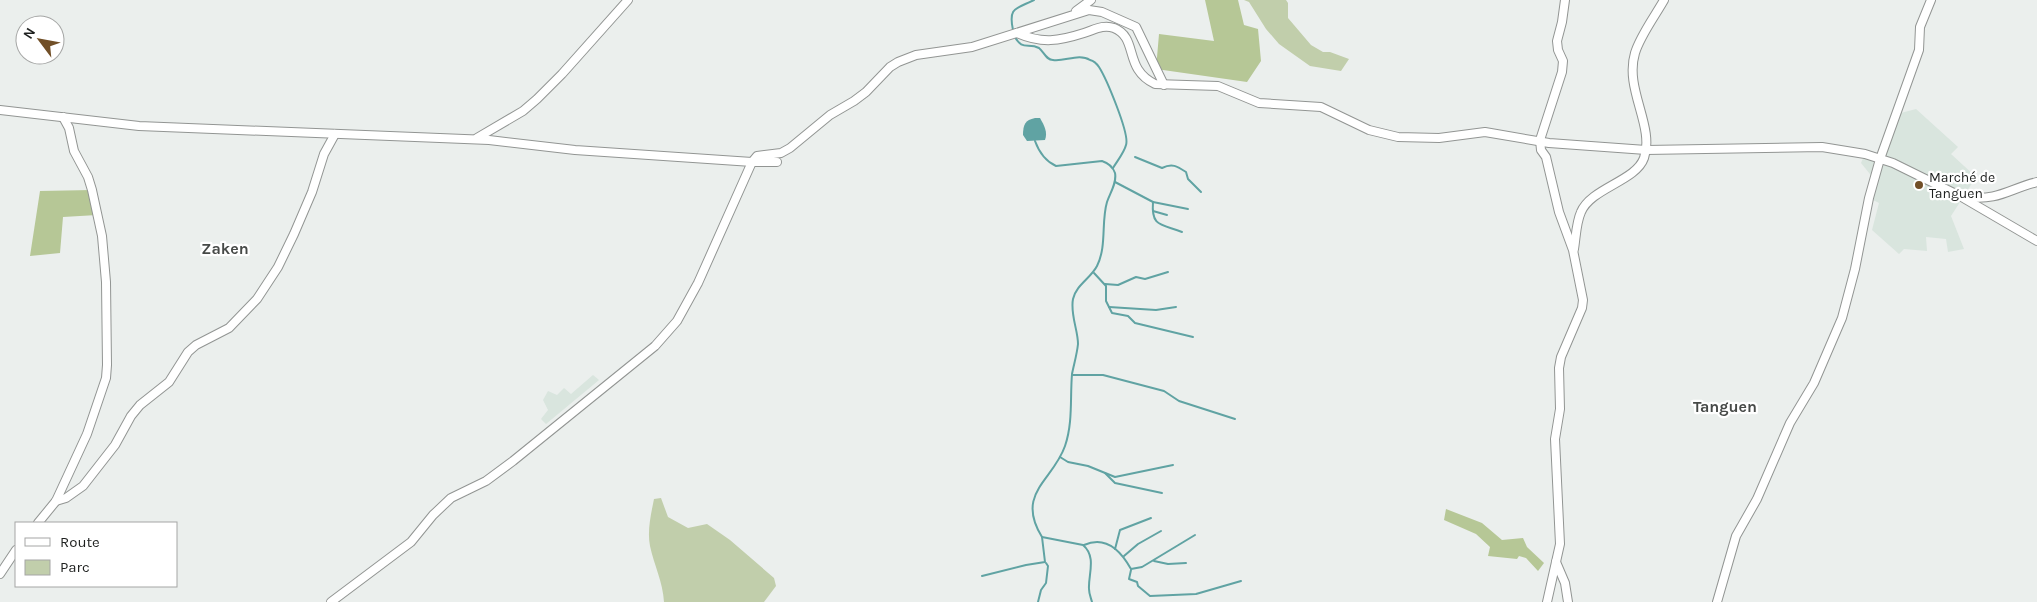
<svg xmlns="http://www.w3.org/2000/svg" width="2037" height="602" viewBox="0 0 2037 602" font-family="Karla,sans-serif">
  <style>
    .built { fill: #d9e5de }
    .green { fill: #c1ceab }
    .forest { fill: #b6c796 }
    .water { fill: #60a3a3 }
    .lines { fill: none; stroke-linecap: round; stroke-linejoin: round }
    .stream { stroke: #60a3a3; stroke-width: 2 }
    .street-casing { stroke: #929593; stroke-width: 10 }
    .street { stroke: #fff; stroke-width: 8 }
    .poi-dot { fill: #714f27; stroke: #fff; stroke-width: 2 }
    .labels { text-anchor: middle; stroke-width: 4.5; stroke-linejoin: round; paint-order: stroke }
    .poi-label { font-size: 14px; fill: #1e201f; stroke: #fff; text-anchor: start }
    .quarter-label { font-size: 16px; font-weight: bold; fill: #474a48; stroke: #fff }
  </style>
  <rect width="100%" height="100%" fill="#ebefed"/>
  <g class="built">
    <path d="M1916,109L1958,147L1951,154L1976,177L1951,216L1964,249L1948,252L1946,239L1926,237L1927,251L1904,249L1899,254L1872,230L1879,203L1869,198L1874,179L1861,163L1865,154L1880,159L1897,114Z"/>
    <path d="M593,375L599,380L546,424L541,419L548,410L543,400L548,391L557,395L564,388L571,394Z"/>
  </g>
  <g class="green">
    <path d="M1244,0H1286L1288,3V18L1311,45L1323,52H1330L1349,59L1341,71L1310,66L1279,44L1266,29L1249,2Z"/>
    <path d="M661,498L668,517L688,528L707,524L730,540L774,578L776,586L764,602H664C663,582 654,565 650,546C647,531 651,514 654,499Z"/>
  </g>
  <g class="forest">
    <path d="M1205,0H1238L1244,25L1258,29L1261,61L1247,82L1156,69L1159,34L1214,41Z"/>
    <path d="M92,190L97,215L63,217L60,253L30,256L40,191Z"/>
    <path d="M1446,509L1482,523L1502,540L1523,538L1527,547L1544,563L1538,571L1526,558L1519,556L1517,559L1488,556L1490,547L1476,534L1444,520Z"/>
  </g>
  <path class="water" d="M1035,118H1040C1044,125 1048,132 1045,140L1027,141L1023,135C1023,125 1025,120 1035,118Z"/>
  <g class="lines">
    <g class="stream">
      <path d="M1013,30C1008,7 1016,9 1034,0"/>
      <path d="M1014,35C1022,52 1028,42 1039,48C1044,52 1046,60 1053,60C1064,62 1079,53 1090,60C1094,61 1097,64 1099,67C1106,78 1130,134 1126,145C1124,153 1117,161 1113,168"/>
      <path d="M1035,141C1039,152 1045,161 1056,166L1102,161C1108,163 1113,167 1115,173C1117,183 1110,193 1107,202C1101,222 1107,246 1097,266C1091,278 1076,285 1073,299C1070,314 1078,330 1078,344C1077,354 1074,364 1072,374C1070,398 1073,423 1065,446C1053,481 1015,493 1042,537L1083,545C1097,557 1088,575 1089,589C1089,594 1091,598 1092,602"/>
      <path d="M1135,157L1162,168C1172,163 1177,166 1186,172L1188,179L1201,192"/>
      <path d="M1115,182L1153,202C1151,227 1161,224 1182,232"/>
      <path d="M1153,202L1188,209"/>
      <path d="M1153,211L1167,215"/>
      <path d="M1094,273L1106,286V301L1112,313L1128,316L1135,323L1193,337"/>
      <path d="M1105,284L1118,285L1136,277L1145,279L1168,272"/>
      <path d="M1109,307L1156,310L1176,307"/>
      <path d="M1073,375H1103L1164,391L1179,401L1235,419"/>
      <path d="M1060,457L1068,462L1088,466L1115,477L1173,465"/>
      <path d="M1105,473L1115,483L1162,493"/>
      <path d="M1084,545C1106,535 1121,551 1131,569L1142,567L1195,535"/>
      <path d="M1115,549L1120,530L1151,518"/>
      <path d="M1124,556L1138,544L1161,531"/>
      <path d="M1154,561L1168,564L1186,563"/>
      <path d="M1131,570L1129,579L1137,582L1138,586L1150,596L1196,594L1241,581"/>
      <path d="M982,576L1026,565L1045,562L1042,537"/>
      <path d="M1038,602L1041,590L1046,583L1048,566L1046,563"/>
    </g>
    <g class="street-casing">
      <g id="street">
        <path d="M1076,11L1091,0"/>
        <path d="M1017,33C1042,44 1059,41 1084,33C1094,30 1103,24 1114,28C1139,38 1123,69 1155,84L1218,86L1259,103L1321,107L1369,130L1398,137L1439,138L1485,132L1549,143L1646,150L1822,147L1865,154L1893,163L1960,196L2037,241"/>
        <path d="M0,110L139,126L489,140L575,150L752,162H777"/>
        <path d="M477,138L523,111L537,99L562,74L628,0"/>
        <path d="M1967,197C1998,201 2009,189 2037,182"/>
        <path d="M1574,249C1576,237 1576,223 1581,212C1591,188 1636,181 1644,158C1655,126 1624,89 1635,53C1640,36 1655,16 1664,0"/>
        <path d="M56,501L66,498L83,486L115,445L131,416L140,405L169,382L188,352L196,345L229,328L257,299L278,267L294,234L312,192L324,154L335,134"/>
        <path d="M38,523L56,501L87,434L106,378L107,365L106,282L102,236L92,190L88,177L74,151L69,128L63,117"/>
        <path d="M1556,562L1565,583L1568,602"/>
        <path d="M0,574L16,550"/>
        <path d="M331,602L411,542L433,515L451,498L486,481L513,461L655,346L677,321L698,283L752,162L757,156L781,153L790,148L830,115L854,101L866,92L890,67L898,62L916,55L972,47L1089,10L1102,12L1136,27L1164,85"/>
        <path d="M1547,602L1560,544L1555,439L1560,409L1559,368L1561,357L1582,308L1583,300L1573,250L1559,212L1546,157L1541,150L1540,140L1562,72L1563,61L1558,50L1557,41L1562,22L1565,0"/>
        <path d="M1717,602L1736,536L1757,499L1790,423L1814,383L1842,318L1855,269L1869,198L1880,159L1919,50L1920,27L1931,0"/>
      </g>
    </g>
    <use href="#street" class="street"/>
  </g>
  <circle class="poi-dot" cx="1919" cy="185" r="5"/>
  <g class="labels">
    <g class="poi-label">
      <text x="1929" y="182">Marché de<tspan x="1929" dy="16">Tanguen</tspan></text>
    </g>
    <g class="quarter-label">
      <text x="225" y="254">Zaken</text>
      <text x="1725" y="412">Tanguen</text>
    </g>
  </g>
  <rect x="15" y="522" width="162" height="65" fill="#ffffff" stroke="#a5a6a5"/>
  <rect x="25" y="538" width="25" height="8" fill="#ffffff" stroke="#a5a6a5"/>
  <text x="60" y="547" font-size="15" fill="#1e201f">Route</text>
  <rect x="25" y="560" width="25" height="15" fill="#c1ceab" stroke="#a5a6a5"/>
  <text x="60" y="572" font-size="15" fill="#1e201f">Parc</text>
  <g transform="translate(40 40) rotate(302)"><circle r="24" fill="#ffffff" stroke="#a5a6a5"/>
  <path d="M0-4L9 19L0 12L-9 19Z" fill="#714f27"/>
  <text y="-8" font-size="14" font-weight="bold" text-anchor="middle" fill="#1e201f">N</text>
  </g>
</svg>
